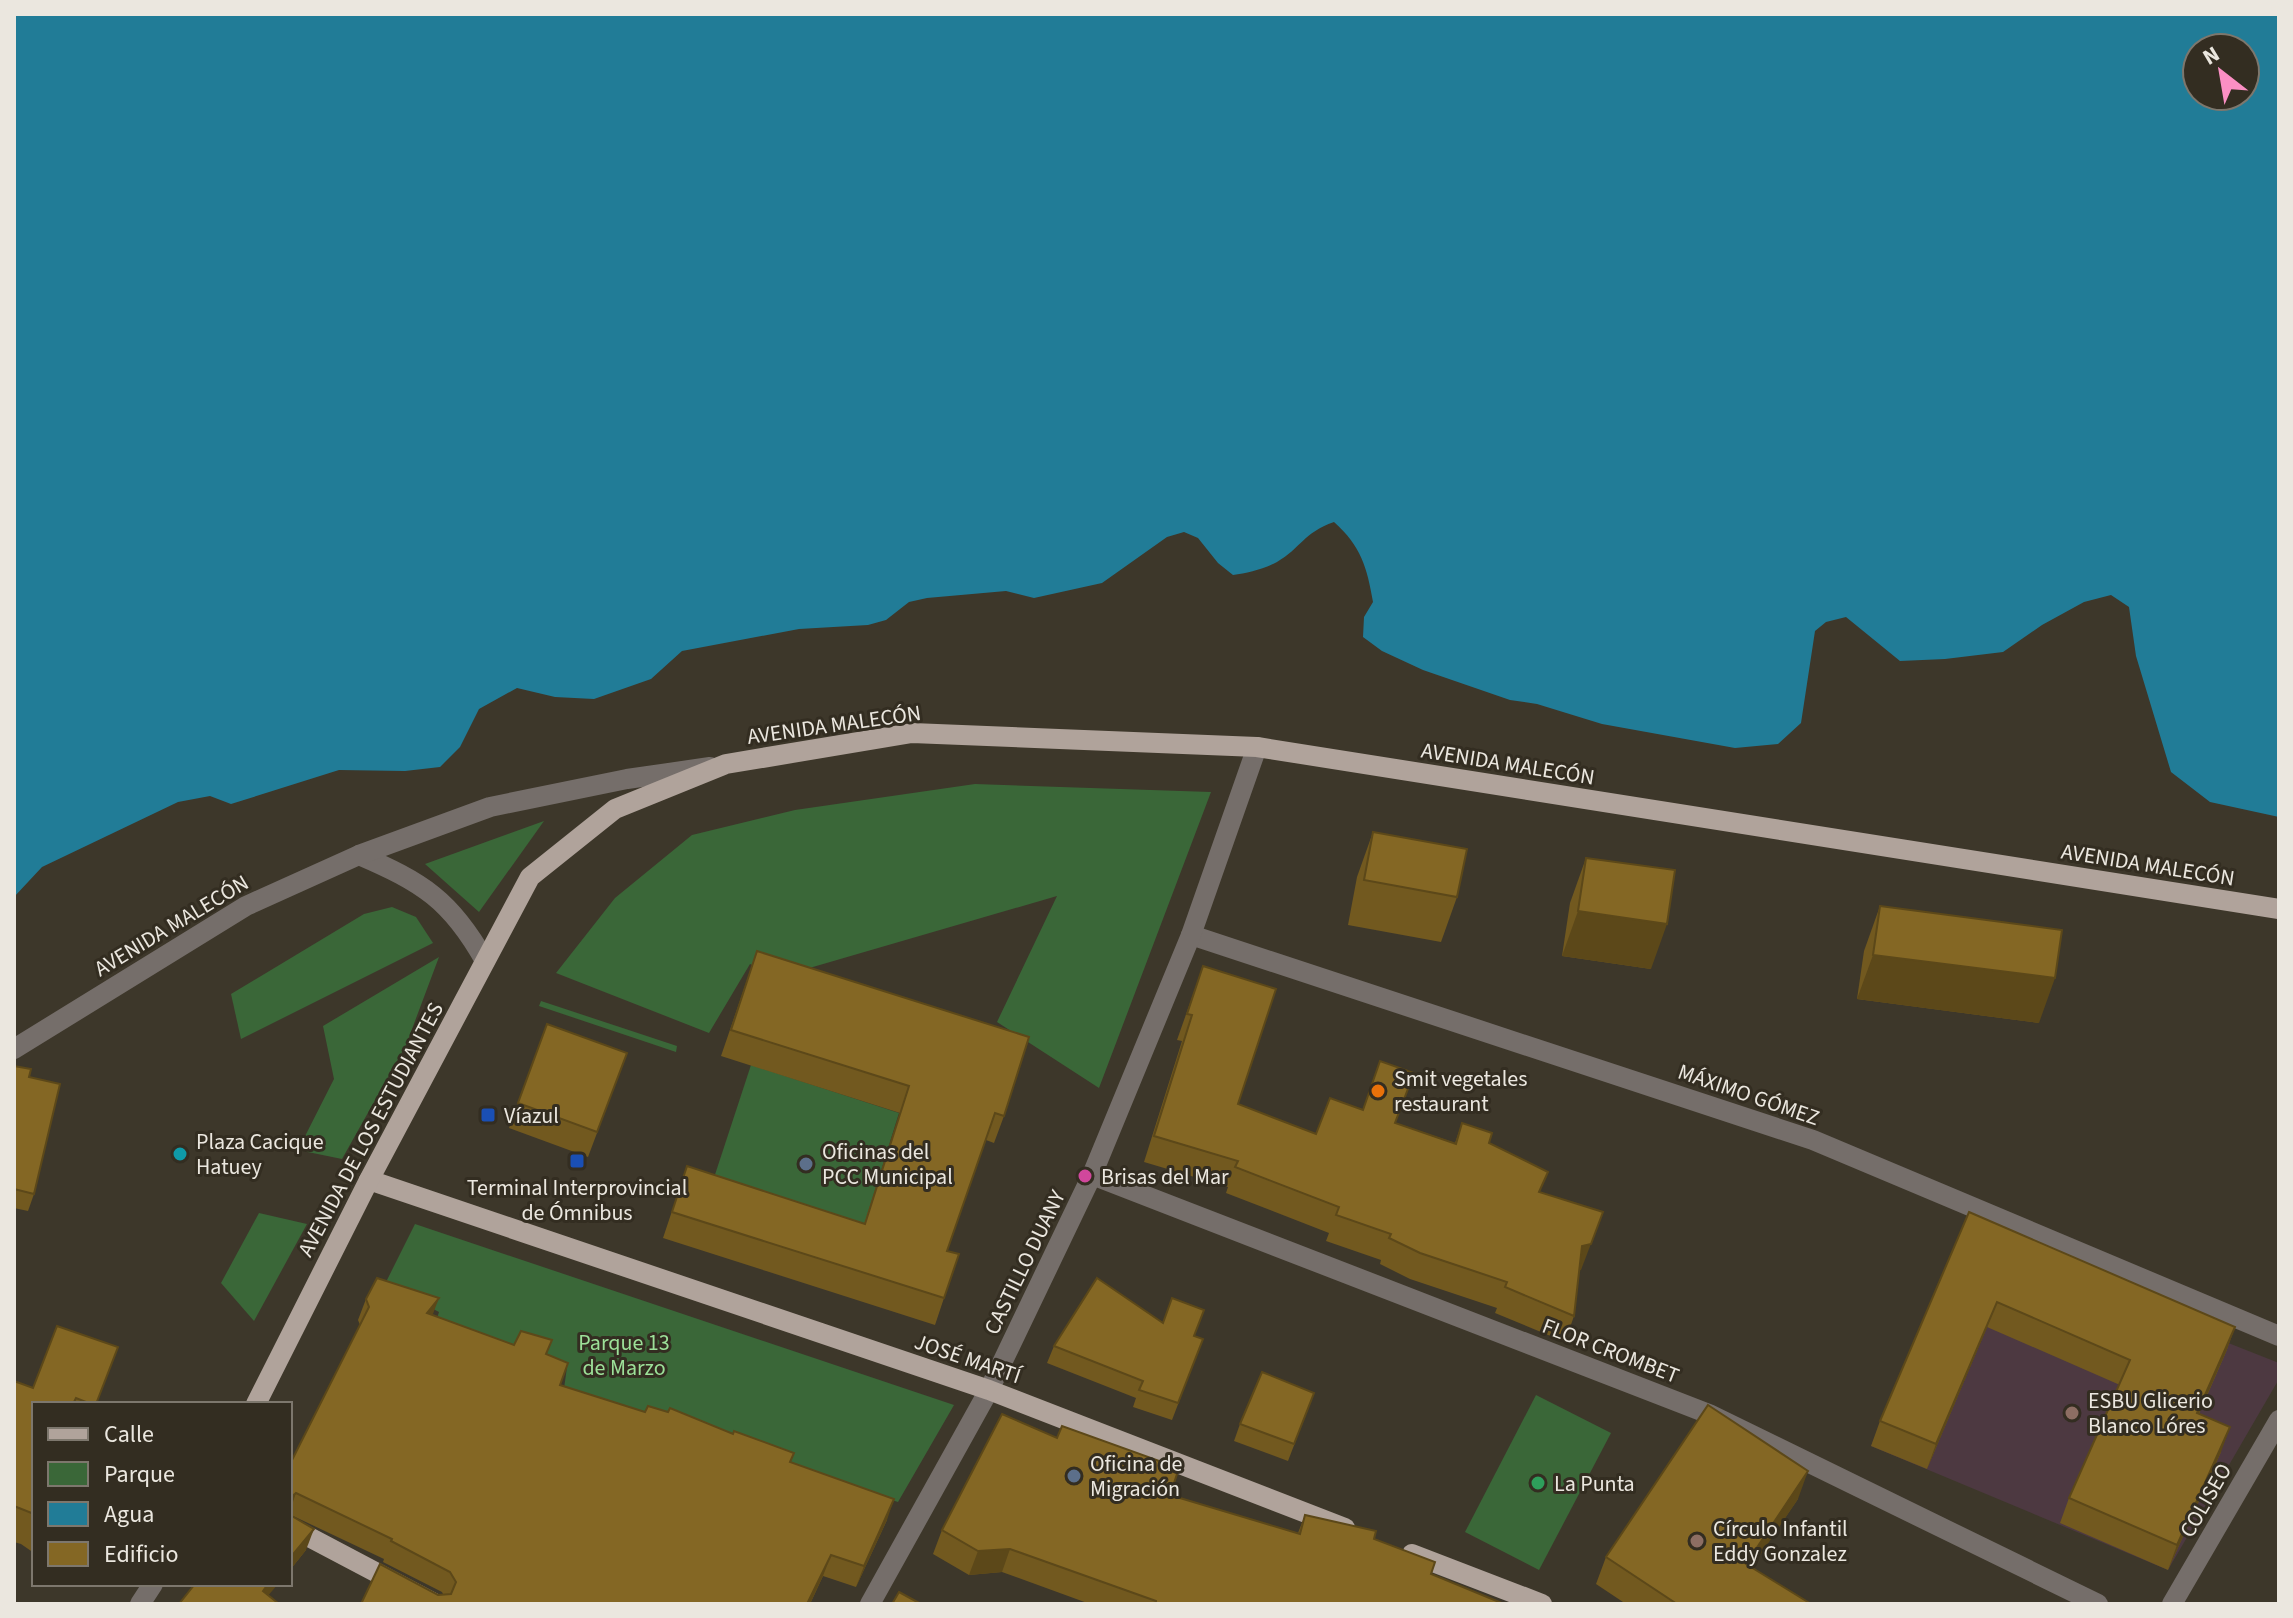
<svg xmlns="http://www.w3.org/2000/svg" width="2293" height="1618" viewBox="0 0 2293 1618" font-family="'Source Sans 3',sans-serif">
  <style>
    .education { fill: #4d3941 }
    .green { fill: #3a6738 }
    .water { fill: #217c97; fill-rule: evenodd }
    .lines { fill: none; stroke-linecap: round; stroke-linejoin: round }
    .minor { stroke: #756e6a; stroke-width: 20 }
    .major { stroke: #b0a39b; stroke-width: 20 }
    .wall { fill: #72591f }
    .shaded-wall { fill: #5c4819 }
    .building { fill: #846724; stroke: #5c4819; stroke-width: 2 }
    .food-dot { fill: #e8710a; stroke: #332d21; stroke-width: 3 }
    .transit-dot { fill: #1a4fb4; stroke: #332d21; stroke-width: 3 }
    .culture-dot { fill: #0f9aa8; stroke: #332d21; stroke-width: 3 }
    .service-dot { fill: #5c6f8a; stroke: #332d21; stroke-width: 3 }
    .hotel-dot { fill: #d1479c; stroke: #332d21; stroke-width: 3 }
    .education-dot { fill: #8d6e63; stroke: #332d21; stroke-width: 3 }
    .leisure-dot { fill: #2e9e5b; stroke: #332d21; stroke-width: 3 }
    .labels { text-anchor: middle; stroke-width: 6; stroke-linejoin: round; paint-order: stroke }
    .street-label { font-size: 22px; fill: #ebe7df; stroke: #332d21 }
    .poi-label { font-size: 22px; fill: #ebe7df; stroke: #332d21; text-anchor: start }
    .park-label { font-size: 22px; fill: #9ce098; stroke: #332d21 }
  </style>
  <rect width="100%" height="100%" fill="#3d372a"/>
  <path class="education" d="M1960,1237L2279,1363V1379L2168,1570L1871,1446Z"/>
  <g class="green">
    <path d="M975,784L1211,792L1099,1088L997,1022L1057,896L782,976L750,964L709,1033L556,973L615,898L692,835L795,810Z"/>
    <path d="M544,821L479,912L425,864Z"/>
    <path d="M392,907L416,917L433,943L241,1039L231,994L364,914Z"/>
    <path d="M439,957L406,1045L342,1159L298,1150L334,1079L323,1026Z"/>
    <path d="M541,1001L677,1046L676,1052L539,1006Z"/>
    <path d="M751,1065L899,1113L856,1251L706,1202Z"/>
    <path d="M259,1213L307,1224L254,1321L221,1283Z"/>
    <path d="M415,1224L954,1405L898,1502L627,1414L562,1403L567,1367L478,1336L434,1328L439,1312L385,1284Z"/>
    <path d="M1536,1395L1611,1433L1539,1570L1465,1532Z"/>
  </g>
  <path class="water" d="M14,14H2279V817L2210,802L2171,772L2136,656L2129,607L2111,595L2084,602L2042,625L2003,652L1945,659L1900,661L1846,617L1826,622L1815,631L1801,723L1778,744L1735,748L1602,724L1537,704L1510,700L1423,670L1382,651L1363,637L1364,617L1373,602C1367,567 1361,546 1334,522C1303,533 1301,548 1277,562C1264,569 1247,573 1233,575L1218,563L1198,538L1184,532L1167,537L1102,583L1034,598L1006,591L927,598L909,602L886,620L868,625L799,629L682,651L651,679L594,699L555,697L517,688L479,709L460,747L440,767L405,771L339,770L231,804L210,796L178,802L42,867L14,897ZM2197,48H2245V96H2197Z"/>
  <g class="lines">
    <g class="minor">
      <path d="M359,855C422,882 451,900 485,961"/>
      <path d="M1191,935L1813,1140L2279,1336"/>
      <path d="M14,1049L246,906L359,855L490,807L627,779L710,767"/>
      <path d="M1092,1175L1709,1414L2098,1604"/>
      <path d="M140,1604L153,1584"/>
      <path d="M870,1604L989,1390L1092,1175L1191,935L1257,747"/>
      <path d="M2172,1604L2279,1420"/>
    </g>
    <g class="major">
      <path d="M369,1180L989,1390L1345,1528"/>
      <path d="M256,1404L369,1180L530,877L615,809L726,764L912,733L1257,747L2279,909"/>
      <path d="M290,1527L436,1604"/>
      <path d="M1412,1554L1542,1604"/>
    </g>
  </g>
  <g class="wall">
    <path d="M1373,832L1457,897L1441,942L1348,925L1357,877Z"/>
    <path d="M1586,858L1651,969L1562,956L1570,903Z"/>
    <path d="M1880,906L2039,1023L1857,999L1864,951Z"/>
    <path d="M757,951L1004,1116L994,1143L986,1140L947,1251L944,1298L935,1325L663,1238L687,1166L864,1224L900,1113L721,1056Z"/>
    <path d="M1203,966L1238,1104L1316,1134L1396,1123L1455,1143L1462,1123L1489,1143L1540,1193L1581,1270H1579L1574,1316L1565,1342L1495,1313L1497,1308L1410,1279L1380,1264L1381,1260L1326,1241L1329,1233L1226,1193L1228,1187L1144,1162L1182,1041L1177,1040Z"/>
    <path d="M547,1024L627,1053L588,1157L509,1128Z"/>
    <path d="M14,1066L29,1077L34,1194L28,1211L14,1208Z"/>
    <path d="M1969,1212L2235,1327L2226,1352L2199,1414L2221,1452L2168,1570L2060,1523L2069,1498L2120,1385L1987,1327L1927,1469L1871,1446L1880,1421Z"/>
    <path d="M366,1299L432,1315L514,1345L547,1354L560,1385L790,1462L887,1520L856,1587L823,1576L810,1604H361L443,1594L442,1592L383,1562L384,1559L291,1515L306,1550L290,1570V1464L360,1325L358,1320Z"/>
    <path d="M1163,1323L1203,1339L1172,1420L1133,1407L1136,1398L1047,1363L1054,1346Z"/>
    <path d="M57,1326L97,1404H34V1553L21,1544L14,1542V1381L33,1388Z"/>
    <path d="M1314,1393L1288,1461L1234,1441L1240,1424Z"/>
    <path d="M1170,1495L1298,1533L1305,1515L1374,1539L1431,1574L1504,1604H1090L1002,1572L969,1575L933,1554L942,1530Z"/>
    <path d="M1798,1499L1751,1567L1811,1604H1626L1596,1584L1606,1557Z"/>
  </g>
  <g class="shaded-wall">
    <path d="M1578,911L1667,924L1651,969L1562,956Z"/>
    <path d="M1873,955L2055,978L2039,1023L1857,999Z"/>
    <path d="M1603,1212L1581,1270L1572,1272L1582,1246Z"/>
    <path d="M439,1298L431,1319L427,1313Z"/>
    <path d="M1997,1302L1987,1327L1927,1469L1936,1444Z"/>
    <path d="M2235,1327L2226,1352L2188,1438L2197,1413Z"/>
    <path d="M2230,1427L2221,1452L2168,1570L2177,1545Z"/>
    <path d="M1808,1471L1798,1499L1736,1591L1746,1564Z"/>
    <path d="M296,1493L290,1511V1498Z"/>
    <path d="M894,1499L887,1520L856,1587L864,1566Z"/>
    <path d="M314,1529L306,1550L290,1570V1558Z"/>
    <path d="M1010,1549L1002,1572L969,1575L978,1551Z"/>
    <path d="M831,1555L823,1576L810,1604H807Z"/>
    <path d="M268,1584H278L261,1604L263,1591Z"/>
  </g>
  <g class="building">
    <path d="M1373,832L1467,849L1457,897L1364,880Z"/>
    <path d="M1586,858L1675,870L1667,924L1578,911Z"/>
    <path d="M1880,906L2062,930L2055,978L1873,955Z"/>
    <path d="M757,951L1029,1037L1004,1116L995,1113L947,1251L959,1254L944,1298L672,1212L687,1166L865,1224L909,1086L731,1030Z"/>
    <path d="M1203,966L1276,989L1238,1104L1316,1134L1330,1098L1363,1110L1380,1061L1414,1073L1395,1123L1456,1144L1462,1123L1492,1133L1489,1143L1548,1172L1539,1192L1603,1212L1591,1244L1582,1246L1574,1316L1505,1287L1507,1282L1420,1253L1389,1238L1391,1234L1336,1215L1339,1207L1235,1167L1238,1161L1154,1136L1192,1015L1187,1014Z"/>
    <path d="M547,1024L627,1053L597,1132L518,1103Z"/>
    <path d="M14,1066L31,1069L29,1077L60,1084L34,1194L14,1189Z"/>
    <path d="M1969,1212L2235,1327L2197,1413L2230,1427L2177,1545L2069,1498L2130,1360L1997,1302L1936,1444L1880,1421Z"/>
    <path d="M377,1278L439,1298L427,1313L514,1345L521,1331L552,1340L546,1354L568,1363L560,1385L645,1412L648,1406L668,1412L670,1408L733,1434L734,1431L794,1453L790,1462L894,1499L864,1566L831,1555L807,1604H361L380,1564L438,1595L451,1594L456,1582L450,1572L391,1541L392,1539L296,1493L290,1498V1464L369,1307L366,1299Z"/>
    <path d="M1097,1278L1163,1323L1172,1298L1204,1310L1194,1336L1203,1339L1178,1403L1139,1390L1143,1381L1054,1346Z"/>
    <path d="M57,1326L118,1347L96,1404H91L76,1398L73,1404H34V1514L14,1506V1381L33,1388Z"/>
    <path d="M1262,1372L1314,1393L1294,1444L1240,1424Z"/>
    <path d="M1708,1405L1808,1471L1746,1564L1811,1604H1677L1606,1557Z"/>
    <path d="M1002,1414L1057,1438L1062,1426L1179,1468L1170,1495L1300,1534L1305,1515L1376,1531L1374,1539L1435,1562L1431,1574L1504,1604H1158L1156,1603V1601L1010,1549L978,1551L942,1530Z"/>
    <path d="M290,1515L314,1529L290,1558Z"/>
    <path d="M195,1584H268L263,1591L279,1604H179Z"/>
    <path d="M899,1592L921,1604H892Z"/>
  </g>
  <circle class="food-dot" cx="1378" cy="1091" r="8"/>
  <g class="transit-dot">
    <rect x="480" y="1107" width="16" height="16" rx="4"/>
    <rect x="569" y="1153" width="16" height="16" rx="4"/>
  </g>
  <circle class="culture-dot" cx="180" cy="1154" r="8"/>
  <g class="service-dot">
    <circle cx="806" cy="1164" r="8"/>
    <circle cx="1074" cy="1476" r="8"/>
  </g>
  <circle class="hotel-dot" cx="1085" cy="1176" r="8"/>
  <g class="education-dot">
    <circle cx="2072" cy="1413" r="8"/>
    <circle cx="1697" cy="1541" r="8"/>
  </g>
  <circle class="leisure-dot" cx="1538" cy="1483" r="8"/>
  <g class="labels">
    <g class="street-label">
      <text transform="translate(834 724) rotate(-8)" y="8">AVENIDA MALECÓN</text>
      <text transform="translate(1508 763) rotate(9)" y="8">AVENIDA MALECÓN</text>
      <text transform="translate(2148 864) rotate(9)" y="8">AVENIDA MALECÓN</text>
      <text transform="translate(171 925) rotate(-31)" y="8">AVENIDA MALECÓN</text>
      <text transform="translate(1749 1094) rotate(19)" y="8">MÁXIMO GÓMEZ</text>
      <text transform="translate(370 1129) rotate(-62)" y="8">AVENIDA DE LOS ESTUDIANTES</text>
      <text transform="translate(1024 1262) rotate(-64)" y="8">CASTILLO DUANY</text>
      <text transform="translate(1611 1350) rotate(21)" y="8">FLOR CROMBET</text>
      <text transform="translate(968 1358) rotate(19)" y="8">JOSÉ MARTÍ</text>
      <text transform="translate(2205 1500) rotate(-60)" y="8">COLISEO</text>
    </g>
    <g class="poi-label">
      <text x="1394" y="1086">Smit vegetales<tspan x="1394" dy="25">restaurant</tspan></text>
      <text x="504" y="1123">Víazul</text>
      <text x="196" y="1149">Plaza Cacique<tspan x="196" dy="25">Hatuey</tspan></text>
      <text x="822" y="1159">Oficinas del<tspan x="822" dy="25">PCC Municipal</tspan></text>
      <text x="1101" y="1184">Brisas del Mar</text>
      <text x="577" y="1195" text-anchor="middle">Terminal Interprovincial<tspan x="577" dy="25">de Ómnibus</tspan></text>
      <text x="2088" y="1408">ESBU Glicerio<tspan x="2088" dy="25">Blanco Lóres</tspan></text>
      <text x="1090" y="1471">Oficina de<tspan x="1090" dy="25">Migración</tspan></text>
      <text x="1554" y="1491">La Punta</text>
      <text x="1713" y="1536">Círculo Infantil<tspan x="1713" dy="25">Eddy Gonzalez</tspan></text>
    </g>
    <g class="park-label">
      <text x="624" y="1350">Parque 13<tspan x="624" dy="25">de Marzo</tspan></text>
    </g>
  </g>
  <rect width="2293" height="1618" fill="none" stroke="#ebe7df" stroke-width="32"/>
  <rect x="32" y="1402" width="260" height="184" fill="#332d21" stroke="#7d776d" stroke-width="2"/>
  <rect x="48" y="1428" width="40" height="12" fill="#b0a39b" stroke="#7d776d" stroke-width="2"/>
  <text x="104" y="1442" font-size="24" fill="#ebe7df">Calle</text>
  <rect x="48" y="1462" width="40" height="24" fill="#3a6738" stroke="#7d776d" stroke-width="2"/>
  <text x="104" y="1482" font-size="24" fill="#ebe7df">Parque</text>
  <rect x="48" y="1502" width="40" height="24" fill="#217c97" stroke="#7d776d" stroke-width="2"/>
  <text x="104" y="1522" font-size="24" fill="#ebe7df">Agua</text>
  <rect x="48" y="1542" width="40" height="24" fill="#846724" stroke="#7d776d" stroke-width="2"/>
  <text x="104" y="1562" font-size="24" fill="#ebe7df">Edificio</text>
  <g transform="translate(2221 72) rotate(329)"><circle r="38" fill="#332d21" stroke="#7d776d" stroke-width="2"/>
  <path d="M0-6L14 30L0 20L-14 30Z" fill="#fb8fc4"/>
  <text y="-12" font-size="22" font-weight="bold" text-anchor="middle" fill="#ebe7df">N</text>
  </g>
</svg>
